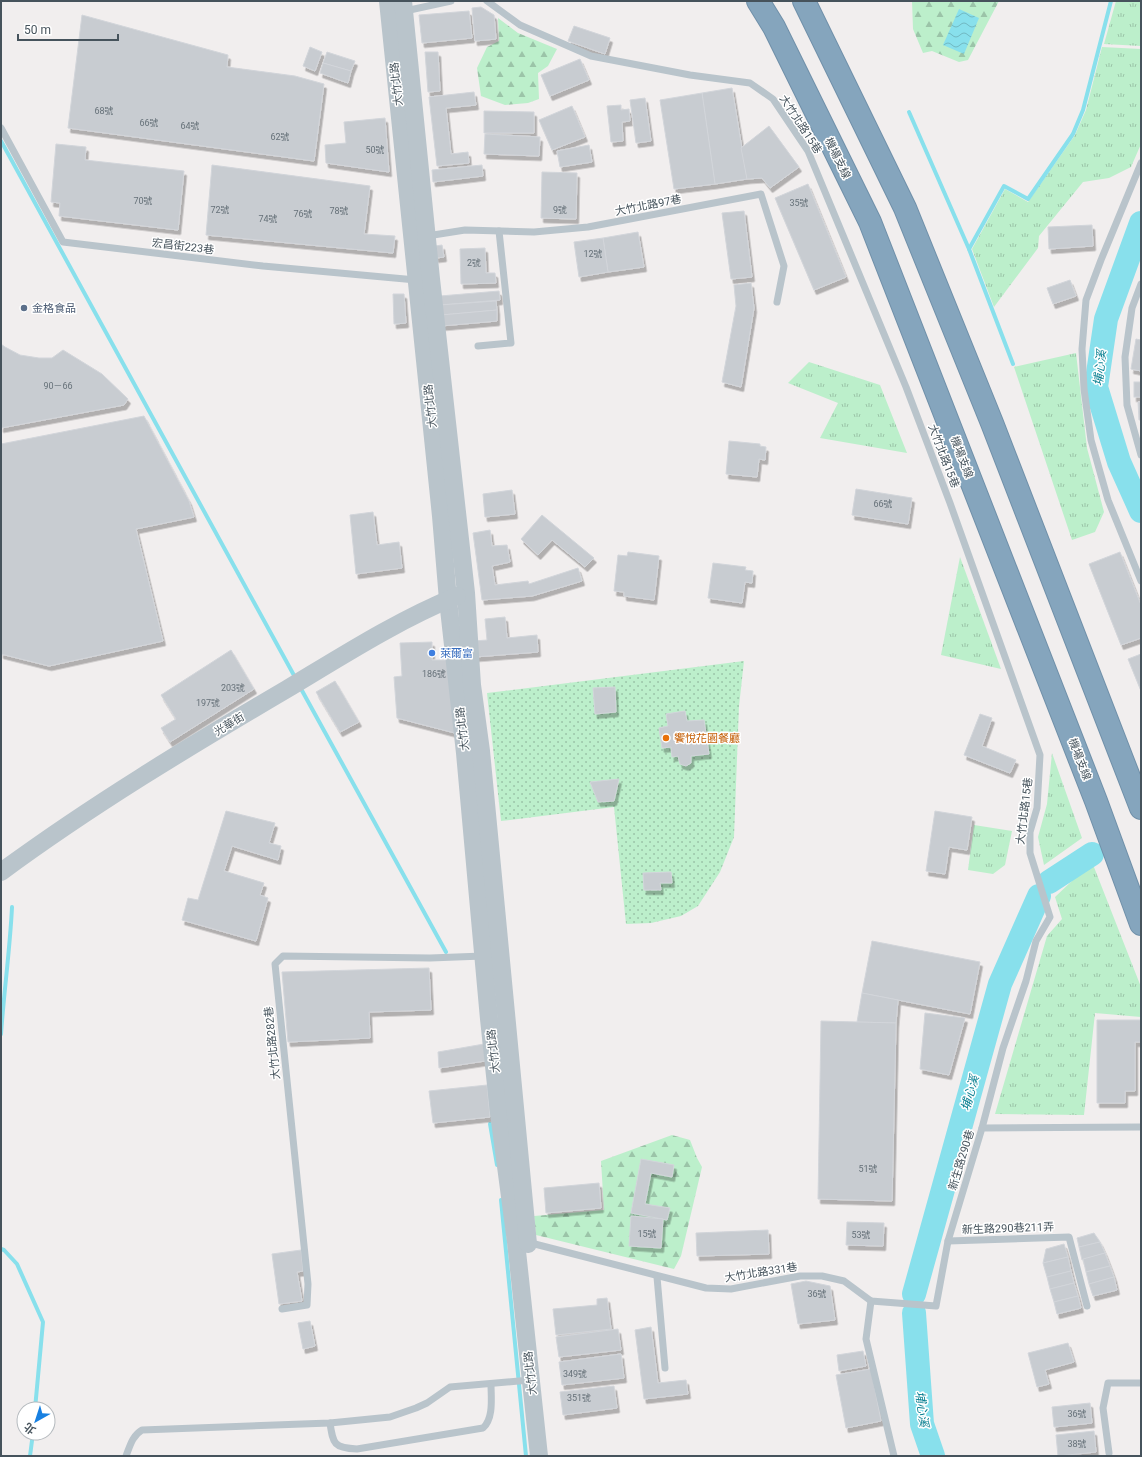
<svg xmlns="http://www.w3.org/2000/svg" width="1142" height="1457" viewBox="0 0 1142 1457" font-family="Roboto,'Noto Sans TC',sans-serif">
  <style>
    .grass { fill: url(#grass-tufts) }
    .forest { fill: url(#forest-firs) }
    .park { fill: url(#park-dots) }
    .water { fill: url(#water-waves) }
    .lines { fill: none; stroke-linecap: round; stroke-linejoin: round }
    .stream { stroke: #88e0ec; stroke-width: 4 }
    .river { stroke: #88e0ec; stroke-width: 24 }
    .building { fill: #c8ccd1; stroke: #d2d5da; filter: url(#shadow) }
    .motorway-casing { stroke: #7090a9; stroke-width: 24 }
    .service { stroke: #b9c4cb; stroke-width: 7 }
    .tertiary { stroke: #b9c4cb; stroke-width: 18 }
    .motorway { stroke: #85a5bd; stroke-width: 22 }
    .service-dot { fill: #5c6f8a; stroke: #fff; stroke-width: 1.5 }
    .shop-dot { fill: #3f7fe0; stroke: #fff; stroke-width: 1.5 }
    .food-dot { fill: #e8710a; stroke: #fff; stroke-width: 1.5 }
    .labels { text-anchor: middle; stroke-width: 3; stroke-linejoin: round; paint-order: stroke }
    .number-label { font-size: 9px; fill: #667179 }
    .street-label { font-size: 11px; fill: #46535c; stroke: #fff }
    .service-label { font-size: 11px; fill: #4e5e75; stroke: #fff; text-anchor: start }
    .shop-label { font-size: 11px; fill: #366cbe; stroke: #fff; text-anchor: start }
    .food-label { font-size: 11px; fill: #c56008; stroke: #fff; text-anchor: start }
    .water-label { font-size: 12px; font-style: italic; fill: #0c8192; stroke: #fff }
  </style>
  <defs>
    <pattern id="grass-tufts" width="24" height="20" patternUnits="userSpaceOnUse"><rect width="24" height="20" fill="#bcefcb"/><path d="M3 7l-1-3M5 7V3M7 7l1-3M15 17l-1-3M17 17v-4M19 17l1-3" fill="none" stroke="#9bc4a8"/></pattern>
    <pattern id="forest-firs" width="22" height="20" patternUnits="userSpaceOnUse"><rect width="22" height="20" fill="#bcefcb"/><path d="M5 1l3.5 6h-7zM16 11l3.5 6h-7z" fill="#9bc4a8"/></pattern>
    <pattern id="park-dots" width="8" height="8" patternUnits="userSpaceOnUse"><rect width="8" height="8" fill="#bcefcb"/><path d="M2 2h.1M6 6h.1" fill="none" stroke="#9bc4a8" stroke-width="1.8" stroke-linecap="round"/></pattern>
    <pattern id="water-waves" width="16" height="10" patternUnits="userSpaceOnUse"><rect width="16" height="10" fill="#88e0ec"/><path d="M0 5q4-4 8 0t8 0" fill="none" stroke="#71b8c2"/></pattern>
    <filter id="shadow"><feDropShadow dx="2.5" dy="4.5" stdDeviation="0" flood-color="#0004"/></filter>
  </defs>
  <rect width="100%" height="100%" fill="#f1eeee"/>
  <g class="grass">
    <path d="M1116,1H1141V46L1104,44Z"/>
    <path d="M1102,47L1141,49V144L1131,167L1109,178L1083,182L1039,236L1038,248L994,307L972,249L1005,189L1028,202L1075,135L1086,110Z"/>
    <path d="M1076,353L1087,448L1104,512L1095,532L1072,540L1014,367Z"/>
    <path d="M809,362L880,385L907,453L820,438L838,403L788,383Z"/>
    <path d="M960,557L1001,669L941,655Z"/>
    <path d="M1052,753L1082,838L1044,865L1038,837L1047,804Z"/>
    <path d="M974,825L1012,831L1005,865L993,874L968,870Z"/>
    <path d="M1092,862L1141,987V1017L1095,1013L1084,1115L995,1114L1047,936L1062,919L1055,897Z"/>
  </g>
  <g class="forest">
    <path d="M912,1H999L968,60L959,62L932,51L923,53L913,29Z"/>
    <path d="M498,18L518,33L557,49L548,66L538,73L539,99L528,103L505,105L481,96L477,68L487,47L499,41Z"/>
    <path d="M672,1135L690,1140L697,1158L702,1167L681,1256L674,1269L536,1235L534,1216L604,1210L601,1161Z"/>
  </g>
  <path class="park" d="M744,661L739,706L734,837L720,872L698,906L681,916L651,923L626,924L614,807L501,821L487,693Z"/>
  <path class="water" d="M959,9L979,18L964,54L943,45Z"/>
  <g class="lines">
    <g class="stream">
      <path d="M909,112L969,249"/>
      <path d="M1,141L296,679"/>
      <path d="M1013,364L969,249L1004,186L1028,199L1073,134L1083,110L1111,1"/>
      <path d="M300,687L446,952"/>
      <path d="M1,1034C4,991 10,949 12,907"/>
      <path d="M490,1124L497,1165"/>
      <path d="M501,1200L526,1456"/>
      <path d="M1,1249L4,1250L17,1264L43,1322L35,1409"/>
      <path d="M30,1456L33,1433"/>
    </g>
    <g class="river">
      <path d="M1141,223L1106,319L1096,387L1119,462L1141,511"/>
      <path d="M1049,882L1092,854"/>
      <path d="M914,1294L1000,984L1039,896"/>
      <path d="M914,1313L922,1424L933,1456"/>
    </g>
  </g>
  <g class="building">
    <path d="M481,7L494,15L496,39L475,41L472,8Z"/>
    <path d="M469,11L472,38L422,43L419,15Z"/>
    <path d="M82,15L228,55L227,67L295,76L324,84L314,161L68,128Z"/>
    <path d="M574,26L610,38L605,54L568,41Z"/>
    <path d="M310,47L322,52L315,71L303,66Z"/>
    <path d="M327,52L355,61L351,71L323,63Z"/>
    <path d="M425,52H438L440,91L428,92Z"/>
    <path d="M580,59L589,80L550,96L541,75Z"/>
    <path d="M323,63L351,71L348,83L320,73Z"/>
    <path d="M732,88L747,179L715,184L702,93Z"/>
    <path d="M474,92L476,105L446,108L451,154L468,152L469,163L437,166L429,97Z"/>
    <path d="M702,93L715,184L674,189L660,100Z"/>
    <path d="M645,98L651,141L636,143L630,100Z"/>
    <path d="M621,105V110L629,109L630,121L622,122L623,141L611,142L607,106Z"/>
    <path d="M572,106L585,137L552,150L539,120Z"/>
    <path d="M484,111L534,112V133H484Z"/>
    <path d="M385,118L389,172L326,163L325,145L346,143L344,122Z"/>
    <path d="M769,126L799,167L770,188L762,178L747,179L741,148Z"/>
    <path d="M485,134L540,137L539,156L484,154Z"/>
    <path d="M56,144L86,147L85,160L184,171L178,230L59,216L60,203L51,202Z"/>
    <path d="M589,145L592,162L560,167L557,151Z"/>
    <path d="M212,165L370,186L364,234L395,236L393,253L206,235Z"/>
    <path d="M482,165L483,176L433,182L432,170Z"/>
    <path d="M542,172L577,173L576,219L541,218Z"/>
    <path d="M808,184L846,277L814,290L775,198Z"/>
    <path d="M744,211L752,277L731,279L722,213Z"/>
    <path d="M1092,225L1093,246L1049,249L1048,227Z"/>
    <path d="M638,232L644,267L608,272L603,238Z"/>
    <path d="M603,238L608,272L579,277L574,242Z"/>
    <path d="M442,245L444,257L436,258L435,246Z"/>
    <path d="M485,248L486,273H495L496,283L461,284L460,249Z"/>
    <path d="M1070,280L1076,296L1053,304L1047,288Z"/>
    <path d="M751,283L754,308L741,387L722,382L736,306L734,285Z"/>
    <path d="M499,291L500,300L440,305V296Z"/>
    <path d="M393,294H404L406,323L394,324Z"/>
    <path d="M496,301L497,310L441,315L440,305Z"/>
    <path d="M497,310V321L441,326V315Z"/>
    <path d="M1136,339L1141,340V371L1131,369Z"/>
    <path d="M1,344L5,347L20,355L39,358H52L63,350L102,374L128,399L124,405L1,428Z"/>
    <rect x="1134" y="382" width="7" height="15"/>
    <path d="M1138,402H1141V420H1139Z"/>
    <path d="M144,416L189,501L194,517L136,529L163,641L49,666L1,654V444Z"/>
    <path d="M729,441L760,444V446L766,447L765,460L759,459L757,477L726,474Z"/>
    <path d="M856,489L912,498L908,524L852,515Z"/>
    <path d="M512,490L515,514L485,517L483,494Z"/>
    <path d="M373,512L377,545L399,542L402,568L356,574L350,515Z"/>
    <path d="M542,515L594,558L585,567L552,540L538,555L521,539Z"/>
    <path d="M490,530L492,546L507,545L510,562L492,566L495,585L528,581L529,584L578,568L582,581L532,596L482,600L473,533Z"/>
    <path d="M628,552L659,556L654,600L624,596V592L614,591L618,555L627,556Z"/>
    <path d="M1120,552L1141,605V638L1121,645L1089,564Z"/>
    <path d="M713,563L746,567L745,570L753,571L752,583L745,582L742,603L708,598Z"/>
    <path d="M505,617L507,638L537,635L538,652L475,657L473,641L487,640L485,619Z"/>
    <path d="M432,642V660H448L455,733L397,718L394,677L402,676L400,643Z"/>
    <path d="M231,650L254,689L170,742L161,728L176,719L161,695Z"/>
    <path d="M1141,654V691L1128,659Z"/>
    <path d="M335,681L359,722L340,732L316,692Z"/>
    <path d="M615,687L616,712L595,714L593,688Z"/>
    <path d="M685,711L687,721L704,720L709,754L691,756V763L686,766L680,764L678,756L672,757L671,747L662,748L659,728L668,726L666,714Z"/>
    <path d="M980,714L992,718L982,746L1016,760L1010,773L964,755Z"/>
    <path d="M619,779L614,801L598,802L590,782Z"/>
    <path d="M226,811L275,823L269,843L281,846L278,860L232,846L224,871L264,883L260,895L268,898L256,941L182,920L188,898L198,900Z"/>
    <path d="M935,811L972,817L967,850L949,847L945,874L926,871Z"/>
    <path d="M671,872L672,883H660L661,890H644L643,873Z"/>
    <path d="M872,941L980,962L970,1014L862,993Z"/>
    <path d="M429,968L431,1010L369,1012L370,1038L288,1042L282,972Z"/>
    <path d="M862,993L898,1000L896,1023L857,1022Z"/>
    <path d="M925,1013L965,1018L949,1075L920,1069Z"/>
    <path d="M1097,1020H1141V1042H1135V1091H1125V1103H1097Z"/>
    <path d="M821,1021L896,1023L892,1201L818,1199Z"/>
    <path d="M484,1044L485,1061L439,1068L438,1052Z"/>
    <path d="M487,1085L490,1117L433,1123L429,1091Z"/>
    <path d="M641,1159L674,1165L672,1177L651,1173L645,1204L670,1208L667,1220L631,1213Z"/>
    <path d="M599,1183L601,1208L546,1213L544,1188Z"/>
    <path d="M631,1216L663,1219L661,1248L629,1246Z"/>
    <path d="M847,1222L884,1223L883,1246L846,1245Z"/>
    <path d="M768,1230L769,1254L697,1256L696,1233Z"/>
    <path d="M1094,1233L1100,1242L1079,1247L1077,1238Z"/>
    <path d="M1100,1242L1105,1253L1082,1260L1079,1247Z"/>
    <path d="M1064,1244L1068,1257L1043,1263L1046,1249Z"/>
    <path d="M301,1250L303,1271L297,1272L302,1301L279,1304L272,1254Z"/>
    <path d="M1105,1253L1110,1266L1086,1272L1083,1259Z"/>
    <path d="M1068,1257L1071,1271L1047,1277L1043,1263Z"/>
    <path d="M1110,1266L1114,1277L1089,1284L1086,1272Z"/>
    <path d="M1071,1271L1074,1283L1050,1289L1047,1277Z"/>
    <path d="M1114,1277L1117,1290L1093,1296L1089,1284Z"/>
    <path d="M806,1281L830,1286L835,1320L798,1324L791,1284Z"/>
    <path d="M1074,1283L1078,1296L1054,1302L1050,1289Z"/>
    <path d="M1078,1296L1081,1308L1057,1314L1054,1302Z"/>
    <path d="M607,1298L611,1329L556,1335L553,1309L597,1305V1299Z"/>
    <path d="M310,1321L315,1346L303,1349L298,1323Z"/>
    <path d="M651,1327L658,1383L686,1380L688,1394L644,1399L635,1330Z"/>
    <path d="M618,1329L621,1350L559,1357L556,1337Z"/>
    <path d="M1068,1343L1074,1362L1045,1370L1049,1384L1037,1387L1028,1353Z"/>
    <path d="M863,1351L866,1366L839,1371L837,1355Z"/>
    <path d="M621,1354L624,1378L562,1385L559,1362Z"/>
    <path d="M871,1369L881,1421L846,1428L836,1375Z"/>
    <path d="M614,1386L617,1408L563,1415L560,1392Z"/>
    <path d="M1090,1403L1092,1423L1054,1427L1052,1407Z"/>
    <path d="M1094,1431L1096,1452L1058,1456L1056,1435Z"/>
  </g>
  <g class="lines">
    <g class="motorway-casing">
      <g id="motorway">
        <path d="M758,1L774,27L870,222L1096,801L1141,924"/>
        <path d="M804,1L905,208L992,423L1141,808"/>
      </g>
    </g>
    <g class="service">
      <path d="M487,1L520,25L591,56L690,75L750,83L773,99L808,151L906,387L950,503L1040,755L1037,808L1030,832V853L1050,917L1036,941L1026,981L1003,1048L982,1128"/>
      <path d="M405,11L451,1"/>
      <path d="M1,128L63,242L263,266L416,280"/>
      <path d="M1141,163L1101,260L1086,300L1082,349L1084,389L1091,440L1108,500L1141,581"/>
      <path d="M427,236L465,230L534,232L588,227L761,194L784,266L777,302"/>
      <path d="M1141,284L1132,308L1125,357L1127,405L1141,455"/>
      <path d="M478,346L511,343L499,231"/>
      <path d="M948,1241L1069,1237L1087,1306"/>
      <path d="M527,1242L706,1288L731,1289L800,1276H822L844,1281L871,1301L936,1306L948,1241L982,1128L1141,1127"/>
      <path d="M657,1277L665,1368"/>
      <path d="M871,1301L866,1339L894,1456"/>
      <path d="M282,1309L307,1305L308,1284L275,964L283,956L430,958L483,956"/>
      <path d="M330,1423C333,1444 334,1448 357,1449L483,1428C494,1418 491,1397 491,1384"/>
      <path d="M1109,1453L1103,1408L1108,1383H1141"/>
      <path d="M126,1456C130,1446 132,1436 142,1430L330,1423L390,1417L416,1408L427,1403L450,1387L530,1380"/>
    </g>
    <g class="tertiary">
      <path d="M388,1L441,516L448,600L465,753L489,1019L499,1113L516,1242L539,1456"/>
      <path d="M403,1L431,279L466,593L472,685L481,751L528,1244"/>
      <path d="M1,872C92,805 190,746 287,689C342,656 398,620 457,596"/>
    </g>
    <use href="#motorway" class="motorway"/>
  </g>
  <circle class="service-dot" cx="24" cy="308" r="4"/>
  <circle class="shop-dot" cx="432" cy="653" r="4"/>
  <circle class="food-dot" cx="666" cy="738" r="4"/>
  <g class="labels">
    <g class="number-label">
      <text x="104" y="114">68號</text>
      <text x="149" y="126">66號</text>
      <text x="190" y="129">64號</text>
      <text x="280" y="140">62號</text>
      <text x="375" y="153">50號</text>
      <text x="143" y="204">70號</text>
      <text x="799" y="206">35號</text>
      <text x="220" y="213">72號</text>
      <text x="560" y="213">9號</text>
      <text x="339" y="214">78號</text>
      <text x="303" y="217">76號</text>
      <text x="268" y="222">74號</text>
      <text x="593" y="257">12號</text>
      <text x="474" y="266">2號</text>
      <text x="58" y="389">90－66</text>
      <text x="883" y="507">66號</text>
      <text x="434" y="677">186號</text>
      <text x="233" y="691">203號</text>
      <text x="208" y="706">197號</text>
      <text x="868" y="1172">51號</text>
      <text x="647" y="1237">15號</text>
      <text x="861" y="1238">53號</text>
      <text x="817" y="1297">36號</text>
      <text x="575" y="1377">349號</text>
      <text x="579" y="1401">351號</text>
      <text x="1077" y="1417">36號</text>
      <text x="1077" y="1447">38號</text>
    </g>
    <g class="street-label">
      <text transform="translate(396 84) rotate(-96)" y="4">大竹北路</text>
      <text transform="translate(801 124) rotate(57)" y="4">大竹北路15巷</text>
      <text transform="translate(838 158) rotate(64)" y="4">機場支線</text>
      <text transform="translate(648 205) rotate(-11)" y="4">大竹北路97巷</text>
      <text transform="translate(183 246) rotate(7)" y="4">宏昌街223巷</text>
      <text transform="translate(430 406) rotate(-96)" y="4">大竹北路</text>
      <text transform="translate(944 456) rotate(69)" y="4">大竹北路15巷</text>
      <text transform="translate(962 457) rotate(69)" y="4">機場支線</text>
      <text transform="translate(229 724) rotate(-31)" y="4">光華街</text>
      <text transform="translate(462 729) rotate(-97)" y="4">大竹北路</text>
      <text transform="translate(1080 759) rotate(69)" y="4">機場支線</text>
      <text transform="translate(1024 811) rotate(-83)" y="4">大竹北路15巷</text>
      <text transform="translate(272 1043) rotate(-96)" y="4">大竹北路282巷</text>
      <text transform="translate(493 1051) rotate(-96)" y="4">大竹北路</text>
      <text transform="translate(961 1160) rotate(-73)" y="4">新生路290巷</text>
      <text transform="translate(1008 1228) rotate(-2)" y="4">新生路290巷211弄</text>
      <text transform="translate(761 1272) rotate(-9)" y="4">大竹北路331巷</text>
      <text transform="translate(530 1373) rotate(-96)" y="4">大竹北路</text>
    </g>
    <g class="service-label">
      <text x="32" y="312">金格食品</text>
    </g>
    <g class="shop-label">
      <text x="440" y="657">萊爾富</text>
    </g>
    <g class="food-label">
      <text x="674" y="742">饗悅花園餐廳</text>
    </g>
    <g class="water-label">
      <text transform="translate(1100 368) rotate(-84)" y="4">埔心溪</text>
      <text transform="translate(970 1093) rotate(-74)" y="4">埔心溪</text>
      <text transform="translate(922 1409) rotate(83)" y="4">埔心溪</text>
    </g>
  </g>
  <rect width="1142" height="1457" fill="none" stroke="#46535c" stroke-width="4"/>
  <g transform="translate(36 1421) rotate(219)"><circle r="19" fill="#ffffff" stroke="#b5babe"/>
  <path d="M0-3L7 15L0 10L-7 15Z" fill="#1880e1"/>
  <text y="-6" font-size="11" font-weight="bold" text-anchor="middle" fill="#46535c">北</text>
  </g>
  <path d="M18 34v6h100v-6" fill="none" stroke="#46535c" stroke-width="2"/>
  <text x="24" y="34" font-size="12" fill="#46535c" stroke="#ffffff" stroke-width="3" paint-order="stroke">50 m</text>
</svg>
